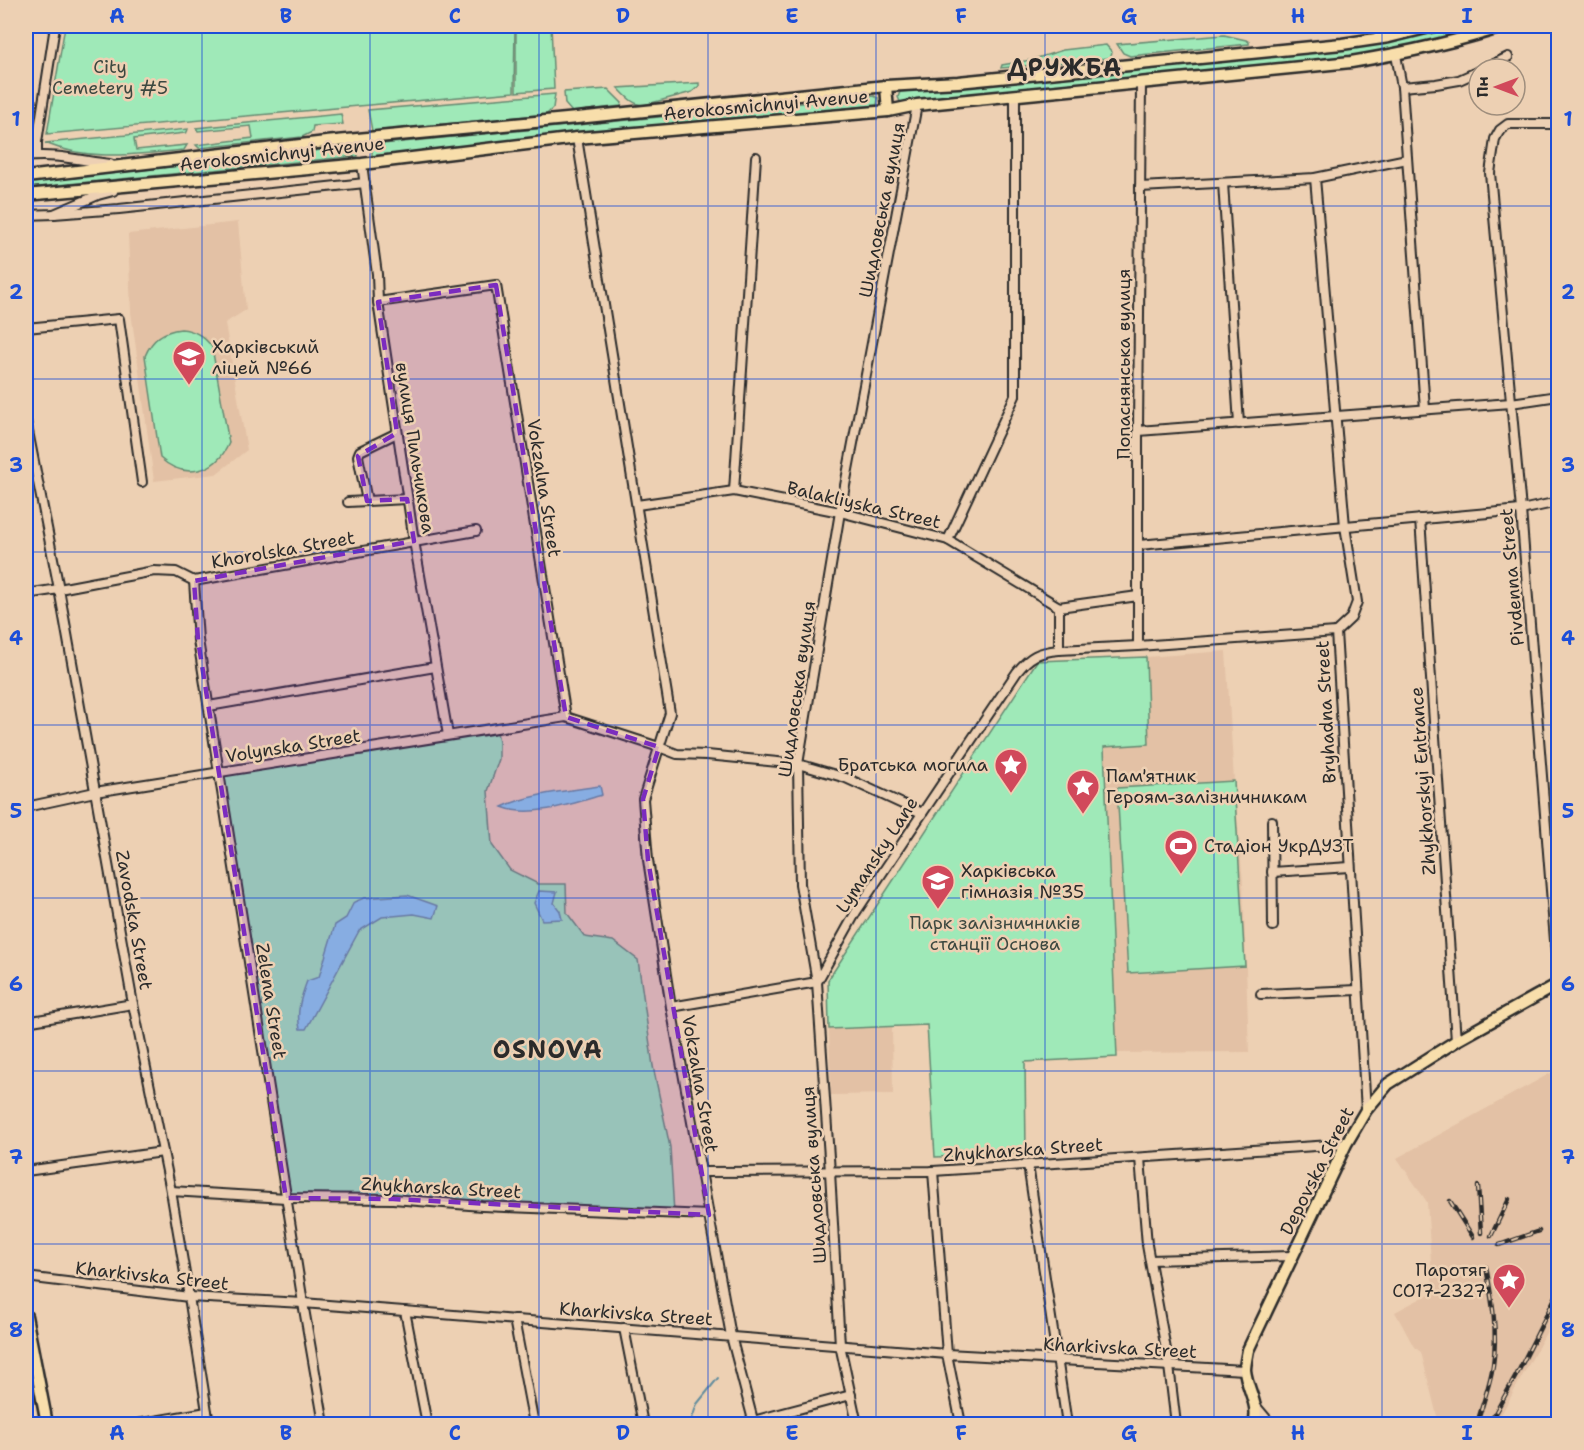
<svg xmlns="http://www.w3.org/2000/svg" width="1584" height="1450" viewBox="0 0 1584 1450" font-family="'Shantell Sans',sans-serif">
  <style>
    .built { fill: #e3c1a5 }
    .green { fill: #9fe9b8; stroke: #658a72; stroke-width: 1.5 }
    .water { fill: #8aceeb; stroke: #648d9e; stroke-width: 1.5 }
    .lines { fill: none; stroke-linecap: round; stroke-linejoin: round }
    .stream { stroke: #648d9e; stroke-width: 2 }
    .minor-casing { stroke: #2b2b2b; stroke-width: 12 }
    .major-casing { stroke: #2b2b2b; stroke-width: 15 }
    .minor { stroke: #edd0b3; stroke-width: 8 }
    .major { stroke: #f8deab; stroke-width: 10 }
    .rail-casing { stroke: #2b2b2b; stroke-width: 4.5 }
    .rail { stroke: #edd0b3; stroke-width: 2; stroke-dasharray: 7; stroke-linecap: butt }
    .marked { fill: #7b2cbf; fill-opacity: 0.2; stroke: #7b2cbf; stroke-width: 4.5; stroke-dasharray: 12 8; stroke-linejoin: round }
    .grid { fill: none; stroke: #1d4ed8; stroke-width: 1.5; stroke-opacity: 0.55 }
    .labels { text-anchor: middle; stroke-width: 5; stroke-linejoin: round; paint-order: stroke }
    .park-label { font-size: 18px; fill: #3c4840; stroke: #edd0b3 }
    .street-label { font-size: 18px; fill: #2b2b2b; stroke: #edd0b3 }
    .poi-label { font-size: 18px; fill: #2b2b2b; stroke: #edd0b3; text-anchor: start }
    .district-label { font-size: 24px; font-weight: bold; letter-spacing: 1.5px; fill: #2b2b2b; stroke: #edd0b3 }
    .neatline { fill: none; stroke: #1d4ed8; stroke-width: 2 }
    .grid-label { font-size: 20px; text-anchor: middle; font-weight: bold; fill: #1d4ed8 }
  </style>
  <rect width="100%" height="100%" fill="#edd0b3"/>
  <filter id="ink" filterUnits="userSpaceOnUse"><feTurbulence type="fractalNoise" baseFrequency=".0167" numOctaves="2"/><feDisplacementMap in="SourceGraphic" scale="12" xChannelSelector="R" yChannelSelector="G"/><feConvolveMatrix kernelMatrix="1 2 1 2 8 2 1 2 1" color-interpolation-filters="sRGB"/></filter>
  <g filter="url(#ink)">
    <g class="built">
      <path d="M238,222L246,310L225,323L247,450L216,474L154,481L131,312L128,234Z"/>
      <path d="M1226,651L1234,781L1243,883L1249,1052L1116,1053L1104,747L1149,744L1146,657Z"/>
      <path d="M892,1027L893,1094L831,1095L829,1029Z"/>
      <path d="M1558,1069V1311L1496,1424H1439L1421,1352L1414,1347L1395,1312L1433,1292L1427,1202L1397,1158Z"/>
    </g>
    <g class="green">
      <path d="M65,26H515L514,92L47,134Z"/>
      <path d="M516,26H551L554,89L516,92Z"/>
      <path d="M1453,26H1477L1435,42L1379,53L1260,67L901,104L898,97L900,92L1271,56L1426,33Z"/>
      <path d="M1224,35L1246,40L1249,42V44L1130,56L1123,53L1117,44Z"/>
      <path d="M1106,45L1112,52L1111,57L1109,58L1001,68L1002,65L1031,60L1063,50Z"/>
      <path d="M699,83V86L692,92L644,105C633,105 626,96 618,88Z"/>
      <path d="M608,89L622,103L621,106L572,112L565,104L564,92Z"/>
      <path d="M555,94L553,108L547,114L372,131L368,110Z"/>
      <path d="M874,96L878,98L877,105L372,156V145Z"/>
      <path d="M341,114L343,124L313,126L312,132L302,137L199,148L196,145L253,138L251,126L198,131L196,128Z"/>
      <path d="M188,129L187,132L185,133L134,139L136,150L187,145L184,150C137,154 90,162 45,143Z"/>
      <path d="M357,146L358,156L26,188V183Z"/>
      <path d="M181,329C195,330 204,336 212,347L229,443C216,473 184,480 160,458L145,356C152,339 163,331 181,329Z"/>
      <path d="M1146,657L1149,744L1104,747L1117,1057L1025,1062L1026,1154L935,1157L927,1025L829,1029L828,980L1037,661Z"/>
      <path d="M496,728L499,741V759L488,791L492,845L510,870L538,884H566L567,913L585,937L613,941L638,960L653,1066L670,1147L674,1213L286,1198L220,773Z"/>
      <path d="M1234,781L1245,966L1128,973L1117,788Z"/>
    </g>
    <g class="water">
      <path d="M600,786L602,795C573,803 531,819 502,807C532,793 568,791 600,786Z"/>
      <path d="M539,891L557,892L554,903L560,911L562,919L542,920L534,903Z"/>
      <path d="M407,895L438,906L434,918L414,914L382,917L359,931L306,1029H300C296,1012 301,997 307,981L319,977L335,925L346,918L354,902L364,898Z"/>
    </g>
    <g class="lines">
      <path class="stream" d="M690,1424L697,1404L718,1378"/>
      <g class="minor-casing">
        <g id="minor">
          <path d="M1396,55L1402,87L1425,409"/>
          <path d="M1483,69L1508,57"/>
          <path d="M1402,87L1436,84L1459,80L1479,71"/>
          <path d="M1558,124H1508L1500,130L1495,139L1490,173L1521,510L1558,979"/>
          <path d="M577,138L670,713L643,799L648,860L671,1007L731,1336L754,1424"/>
          <path d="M37,155V142L55,26"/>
          <path d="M26,157C53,153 83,161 110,164"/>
          <path d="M362,164L377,274L378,302L414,541L448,735"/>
          <path d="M1315,178L1345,526L1357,602L1351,618L1336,632L1366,1110"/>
          <path d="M1223,183L1239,424"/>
          <path d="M1140,187L1315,178L1407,159"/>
          <path d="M54,214L119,209L365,183"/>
          <path d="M26,215L54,214L98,195L113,191"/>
          <path d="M378,302L496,285L566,717L659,747L677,754L707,755L798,764L846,778L922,813"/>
          <path d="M26,328L119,319L142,482"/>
          <path d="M26,421L59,589L133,1004L171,1191L189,1297L209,1424"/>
          <path d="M1138,431L1511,403L1558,396"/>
          <path d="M397,433L360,451L358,456L367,501L407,499"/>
          <path d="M734,491L756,157"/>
          <path d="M348,502L367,501"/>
          <path d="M637,505L734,491L840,512L948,540L1059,607L1138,596"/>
          <path d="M1420,519L1456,1041"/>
          <path d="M948,540L1015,396V96"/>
          <path d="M1139,545L1521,510L1558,502"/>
          <path d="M194,581L198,640L303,1303L324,1424"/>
          <path d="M26,594L59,589L154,571L176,572L194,581L476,531"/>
          <path d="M1138,646V431L1141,83"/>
          <path d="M1059,650L1138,646L1336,632"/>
          <path d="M209,706L435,667"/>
          <path d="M26,807L95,792L566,717"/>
          <path d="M1272,821L1273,926"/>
          <path d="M1272,872L1350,867"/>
          <path d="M1261,994L1358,990"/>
          <path d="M671,1007L817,982L856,912L1017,672C1030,656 1038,652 1059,650V607"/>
          <path d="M26,1022L133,1004"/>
          <path d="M1140,1158L1147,1245L1169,1366L1176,1424"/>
          <path d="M1028,1165L1067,1424"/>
          <path d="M26,1171L163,1152"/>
          <path d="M933,1171L947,1354L961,1424"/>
          <path d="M701,1172L933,1171L1346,1144"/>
          <path d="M171,1191L286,1198L393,1199L482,1206L709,1215"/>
          <path d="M1150,1260L1293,1256"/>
          <path d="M26,1277L189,1297L303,1303L947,1354L1245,1370"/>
          <path d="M405,1311L427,1424"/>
          <path d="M514,1319L534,1424"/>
          <path d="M624,1328L643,1424"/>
          <path d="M1255,1405L1271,1424"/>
          <path d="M753,1421L851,1395"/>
          <path d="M137,1424L207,1412"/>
          <path d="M857,1424L840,1345L830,1172L817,982L800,884L798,764L840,512L917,105"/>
        </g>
      </g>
      <g class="major-casing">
        <g id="major">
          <path d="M886,86L888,111"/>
          <path d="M26,177L326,142L577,118L886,86L958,82L1342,44L1389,37L1434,26"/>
          <path d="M26,195L362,164L577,138L888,111L917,105L1351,62C1405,53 1453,43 1505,26"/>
          <path d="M26,1316L47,1424"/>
          <path d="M1254,1424C1260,1405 1247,1390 1245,1370C1245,1364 1247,1356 1248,1350L1346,1144L1366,1110L1388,1084L1456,1041L1558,984"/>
        </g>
      </g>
      <use href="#minor" class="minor"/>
      <use href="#major" class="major"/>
      <g class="rail-casing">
        <g id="rail">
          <path d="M1478,1186L1481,1233"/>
          <path d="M1450,1201L1473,1237"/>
          <path d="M1491,1236L1509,1199"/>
          <path d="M1499,1245L1539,1231"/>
          <path d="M1477,1424C1482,1405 1490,1385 1493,1365C1498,1332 1492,1299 1486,1267"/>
          <path d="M1489,1424L1517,1374L1558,1292"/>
        </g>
      </g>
      <use href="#rail" class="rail"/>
    </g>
  </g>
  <path class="marked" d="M496,285L566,717L659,747L643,799L648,860L709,1215L393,1199L286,1198L198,640L194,581L414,541L407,499L367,501L358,456L397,433L378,302Z"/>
  <path class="grid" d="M202,26V1424M370,26V1424M539,26V1424M708,26V1424M876,26V1424M1045,26V1424M1214,26V1424M1382,26V1424M26,206H1558M26,379H1558M26,552H1558M26,725H1558M26,898H1558M26,1071H1558M26,1244H1558"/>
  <defs>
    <g id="school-pin" transform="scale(1.725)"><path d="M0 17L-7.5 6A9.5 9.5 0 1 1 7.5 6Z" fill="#d1495b" stroke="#edd0b3"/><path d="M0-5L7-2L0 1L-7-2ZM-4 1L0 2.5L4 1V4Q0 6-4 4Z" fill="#fff"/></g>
    <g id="sight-pin" transform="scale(1.725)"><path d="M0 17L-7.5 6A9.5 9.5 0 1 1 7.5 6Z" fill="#d1495b" stroke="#edd0b3"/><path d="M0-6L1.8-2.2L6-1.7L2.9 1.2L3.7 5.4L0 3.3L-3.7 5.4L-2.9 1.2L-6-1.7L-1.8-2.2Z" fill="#fff"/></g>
    <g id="stadium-pin" transform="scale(1.725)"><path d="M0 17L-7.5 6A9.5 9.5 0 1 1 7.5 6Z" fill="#d1495b" stroke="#edd0b3"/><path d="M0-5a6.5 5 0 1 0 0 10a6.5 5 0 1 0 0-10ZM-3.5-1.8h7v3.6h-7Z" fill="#fff"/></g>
  </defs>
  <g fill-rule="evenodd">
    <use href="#school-pin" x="189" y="357"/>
    <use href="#sight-pin" x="1011" y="765"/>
    <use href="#sight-pin" x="1083" y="786"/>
    <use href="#stadium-pin" x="1181" y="846"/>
    <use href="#school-pin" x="938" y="881"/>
    <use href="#sight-pin" x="1509" y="1280"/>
  </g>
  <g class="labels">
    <g class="park-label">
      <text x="110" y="73">City<tspan x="110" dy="21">Cemetery #5</tspan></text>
      <text x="995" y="929">Парк залізничників<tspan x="995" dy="21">станції Основа</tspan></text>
    </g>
    <g class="street-label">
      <text transform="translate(766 105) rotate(-5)" y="6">Aerokosmichnyi Avenue</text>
      <text transform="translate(282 154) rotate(-6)" y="6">Aerokosmichnyi Avenue</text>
      <text transform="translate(882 210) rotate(-79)" y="6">Шидловська вулиця</text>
      <text transform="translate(1124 364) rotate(-90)" y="6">Попаснянська вулиця</text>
      <text transform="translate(415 448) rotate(81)" y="6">вулиця Пильчикова</text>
      <text transform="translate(544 488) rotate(81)" y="6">Vokzalna Street</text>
      <text transform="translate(864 505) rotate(13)" y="6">Balakliyska Street</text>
      <text transform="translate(283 550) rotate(-10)" y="6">Khorolska Street</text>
      <text transform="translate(1512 577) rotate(-95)" y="6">Pivdenna Street</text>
      <text transform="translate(797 689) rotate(-82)" y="6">Шидловська вулиця</text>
      <text transform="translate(1326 712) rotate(-93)" y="6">Bryhadna Street</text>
      <text transform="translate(293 746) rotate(-9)" y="6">Volynska Street</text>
      <text transform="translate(1423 781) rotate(-94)" y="6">Zhykhorskyi Entrance</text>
      <text transform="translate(877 855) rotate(-57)" y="6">Lymansky Lane</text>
      <text transform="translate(134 920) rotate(80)" y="6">Zavodska Street</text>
      <text transform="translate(271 1001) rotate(81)" y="6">Zelena Street</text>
      <text transform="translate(700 1084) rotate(80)" y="6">Vokzalna Street</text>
      <text transform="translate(1023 1150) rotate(-4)" y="6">Zhykharska Street</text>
      <text transform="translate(1317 1171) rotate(-63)" y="6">Depovska Street</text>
      <text transform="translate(814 1175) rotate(-94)" y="6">Шидловська вулиця</text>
      <text transform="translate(441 1188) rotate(3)" y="6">Zhykharska Street</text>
      <text transform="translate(152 1276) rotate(6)" y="6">Kharkivska Street</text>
      <text transform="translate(636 1314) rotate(4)" y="6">Kharkivska Street</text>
      <text transform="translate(1120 1348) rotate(3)" y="6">Kharkivska Street</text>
    </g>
    <g class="poi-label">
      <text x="212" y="353">Харківський<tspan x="212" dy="21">ліцей №66</tspan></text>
      <text x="988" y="771" text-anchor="end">Братська могила</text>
      <text x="1106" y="782">Пам'ятник<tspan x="1106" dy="21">Героям-залізничникам</tspan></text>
      <text x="1204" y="852">Стадіон УкрДУЗТ</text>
      <text x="961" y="877">Харківська<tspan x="961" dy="21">гімназія №35</tspan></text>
      <text x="1486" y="1276" text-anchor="end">Паротяг<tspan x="1486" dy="21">СО17-2327</tspan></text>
    </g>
    <g class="district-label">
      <text x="1065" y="76">ДРУЖБА</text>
      <text x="548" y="1058">OSNOVA</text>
    </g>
  </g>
  <rect width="1584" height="1450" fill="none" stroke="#edd0b3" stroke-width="66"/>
  <g transform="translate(1497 87) rotate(270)"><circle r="28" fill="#edd0b3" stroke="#9f8e7d" stroke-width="1.5"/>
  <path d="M0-4.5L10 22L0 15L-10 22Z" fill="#d1495b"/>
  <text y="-9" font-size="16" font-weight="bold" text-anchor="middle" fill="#2b2b2b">Пн</text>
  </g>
  <rect x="33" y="33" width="1518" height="1384" class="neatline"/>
  <g class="grid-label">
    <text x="117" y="23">A</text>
    <text x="286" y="23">B</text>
    <text x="455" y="23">C</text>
    <text x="623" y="23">D</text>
    <text x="792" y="23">E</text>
    <text x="961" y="23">F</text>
    <text x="1129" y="23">G</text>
    <text x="1298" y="23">H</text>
    <text x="1467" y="23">I</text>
    <text x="16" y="126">1</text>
    <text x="1568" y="126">1</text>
    <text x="16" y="299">2</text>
    <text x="1568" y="299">2</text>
    <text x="16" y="472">3</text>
    <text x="1568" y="472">3</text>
    <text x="16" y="645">4</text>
    <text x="1568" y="645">4</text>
    <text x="16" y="818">5</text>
    <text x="1568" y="818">5</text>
    <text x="16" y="991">6</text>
    <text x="1568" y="991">6</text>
    <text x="16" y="1164">7</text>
    <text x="1568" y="1164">7</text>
    <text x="16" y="1337">8</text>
    <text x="1568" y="1337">8</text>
    <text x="117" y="1440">A</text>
    <text x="286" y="1440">B</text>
    <text x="455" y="1440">C</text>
    <text x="623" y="1440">D</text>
    <text x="792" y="1440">E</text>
    <text x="961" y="1440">F</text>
    <text x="1129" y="1440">G</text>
    <text x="1298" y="1440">H</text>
    <text x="1467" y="1440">I</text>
  </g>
</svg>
